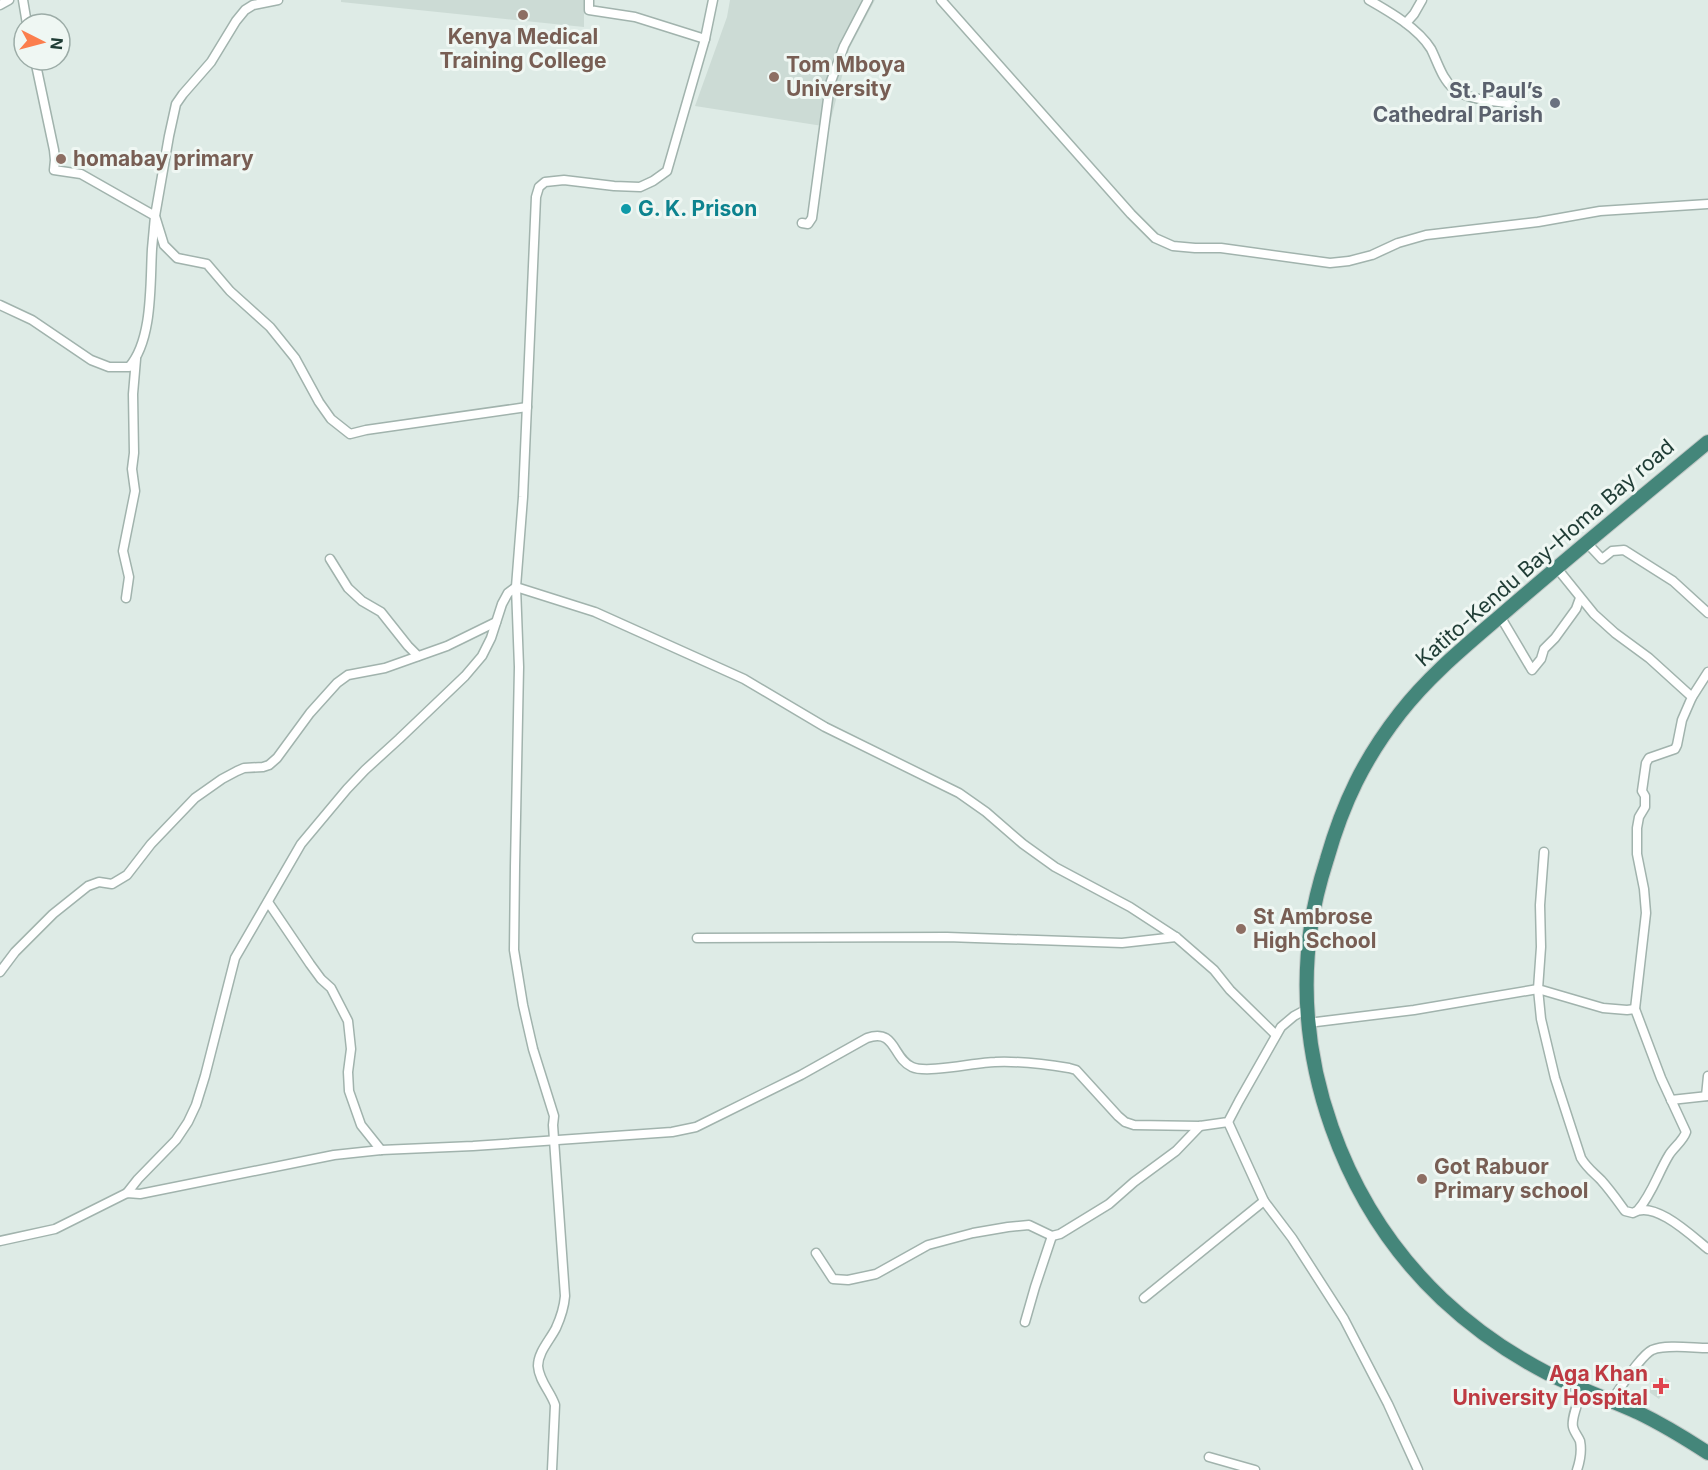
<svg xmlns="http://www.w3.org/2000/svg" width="1708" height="1470" viewBox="0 0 1708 1470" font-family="Inter,sans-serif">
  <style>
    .built { fill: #ccdbd5 }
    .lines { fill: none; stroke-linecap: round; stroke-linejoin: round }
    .minor-casing { stroke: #a1b3ad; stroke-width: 11 }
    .trunk-casing { stroke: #c0c8c6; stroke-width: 16 }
    .minor { stroke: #fff; stroke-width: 8 }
    .trunk { stroke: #44867a; stroke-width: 14 }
    .education-dot { fill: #8d6e63; stroke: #eff7f3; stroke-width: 2 }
    .worship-dot { fill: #6b7280; stroke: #eff7f3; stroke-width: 2 }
    .culture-dot { fill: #0f9aa8; stroke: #eff7f3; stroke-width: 2 }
    .health-dot { fill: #e0444e; stroke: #eff7f3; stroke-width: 2 }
    .labels { text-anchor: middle; stroke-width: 6; stroke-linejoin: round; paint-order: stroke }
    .education-label { font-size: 21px; font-weight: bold; fill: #785e54; stroke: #eff7f3; text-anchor: start }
    .worship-label { font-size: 21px; font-weight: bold; fill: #5b616d; stroke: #eff7f3; text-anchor: end }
    .culture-label { font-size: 21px; font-weight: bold; fill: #0d838f; stroke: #eff7f3; text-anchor: start }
    .street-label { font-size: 21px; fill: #1f3c35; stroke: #eff7f3 }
    .health-label { font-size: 21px; font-weight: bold; fill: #be3a42; stroke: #eff7f3; text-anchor: end }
  </style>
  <rect width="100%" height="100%" fill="#deebe6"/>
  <g class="built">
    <path d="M341,0H584V27L341,2Z"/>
    <path d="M730,0H875L849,49L829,127L695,106L727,17Z"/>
    <path d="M1661,1375L1670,1381L1659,1399L1649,1392L1652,1387L1655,1388L1656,1387L1654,1386Z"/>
  </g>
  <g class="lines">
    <g class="minor-casing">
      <g id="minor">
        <path d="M23,0L27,24"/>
        <path d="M278,0L253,5L245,10L236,21L211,62L183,94L176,104L169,136L155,216L164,245L177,258L207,264L230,291L270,327L295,358L319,402L331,419L350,434L366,430L527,407"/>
        <path d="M589,0V10L635,17L705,39"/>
        <path d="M941,0L1131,214L1155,238L1173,246L1195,248H1221L1330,263L1349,261L1372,255L1398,243L1426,235L1538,222L1600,211L1708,204"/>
        <path d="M1369,0C1390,12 1418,28 1431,49C1438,63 1442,79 1454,89C1467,100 1496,101 1512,104L1513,115"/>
        <path d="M0,5L9,0"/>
        <path d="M1406,23L1414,14L1422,0"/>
        <path d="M802,223L808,224L812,218L830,84L844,46L868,0"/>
        <path d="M0,305L32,320L91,360L109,367H129C153,340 150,283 152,249C153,238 154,227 155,216L81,174L54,170L55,160L54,150L35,60"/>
        <path d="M1587,543L1602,559L1612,551L1624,550L1673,581L1708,613"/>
        <path d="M330,559L348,588L362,601L381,612L408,646L418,656"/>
        <path d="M1556,567L1594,614L1615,633L1649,658L1692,697L1682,720L1677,745L1675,749L1649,758L1646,763L1642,791L1645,796V807L1639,817L1637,828V854L1644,889L1646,913L1635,1009L1661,1078L1686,1132C1683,1141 1674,1147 1669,1155C1658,1173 1652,1194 1638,1210"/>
        <path d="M126,598L129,577L123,551L135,491L132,469L134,453L133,394L136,359"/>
        <path d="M1500,616L1532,670L1541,659L1544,649L1555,638L1576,609L1580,598"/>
        <path d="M1692,697L1708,672"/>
        <path d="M1544,852L1540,905L1541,947L1538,989L1541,1019L1555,1078L1581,1158C1587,1168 1593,1172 1601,1180C1610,1190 1617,1200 1625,1211L1633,1213C1654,1199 1693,1237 1708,1249"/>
        <path d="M268,902L310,964L321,979L331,988L348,1021L351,1049L348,1072L349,1091L361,1125L381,1150"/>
        <path d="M697,938L947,937L1122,943L1176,937"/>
        <path d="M0,972L15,952L53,914L88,886L99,882L112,884L127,875L151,844L195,798L222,779L237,771L244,768L263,767L269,765L277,758L310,713L337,683L348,675L385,668L447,646L496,622"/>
        <path d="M1308,1023L1414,1010L1538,989L1603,1008L1627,1010L1635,1009"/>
        <path d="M1706,1096L1708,1076"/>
        <path d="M1671,1100L1708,1096"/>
        <path d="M1228,1122L1264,1201L1292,1238L1344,1319L1388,1404L1418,1470"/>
        <path d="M127,1193L138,1179L176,1140L188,1122L196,1105L205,1076L235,958L301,844L347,789L365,770L399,739L465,676L482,656L491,638L502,604L508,593L516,587L595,612L744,679L825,727L959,793L986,812L1023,844L1055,867L1130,907L1176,937L1214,970L1230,990L1276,1035"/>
        <path d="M0,1241L55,1229L127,1193L140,1194L334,1155L381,1150L473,1146L672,1132L696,1127L801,1075L867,1038C896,1028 892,1058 912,1067C927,1074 977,1062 995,1062C1019,1061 1045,1064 1069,1068L1076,1070L1118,1116L1125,1122L1134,1125L1200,1126L1228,1122L1239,1101L1281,1027L1294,1016L1307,1009"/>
        <path d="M816,1253L833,1279L848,1280L876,1274L928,1245L973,1233L1008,1227L1029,1225L1052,1236L1060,1234L1109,1204L1134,1182L1176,1151L1200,1126"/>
        <path d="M1144,1298L1264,1201"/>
        <path d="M1025,1322L1035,1287L1052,1236"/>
        <path d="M1611,1401C1620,1389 1640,1356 1652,1350C1666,1344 1693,1348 1708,1348"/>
        <path d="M1209,1457L1255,1470"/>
        <path d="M552,1470L555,1405C551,1392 539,1381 538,1366C538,1352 550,1340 556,1328C561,1317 564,1308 565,1296L553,1125L554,1116L533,1049L523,1005L514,950L515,867L519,667L516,587L523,497L536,197L539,187L545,182L564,180L614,186L640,187L653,181L667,171L705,39L713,0"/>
        <path d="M1577,1470C1580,1461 1582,1451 1580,1441C1578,1436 1574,1432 1573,1427C1571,1418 1579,1399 1583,1389"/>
      </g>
    </g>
    <g class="trunk-casing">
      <path id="trunk" d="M1708,442C1638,500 1567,558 1498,618C1463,648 1428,677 1400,713C1364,759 1343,803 1327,859C1320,881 1314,903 1311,926C1291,1061 1343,1205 1442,1299C1474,1329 1510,1354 1549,1374C1577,1388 1608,1399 1637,1412C1662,1424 1685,1438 1708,1453"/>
    </g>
    <use href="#minor" class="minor"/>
    <use href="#trunk" class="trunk"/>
  </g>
  <g class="education-dot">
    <circle cx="523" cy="15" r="6"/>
    <circle cx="774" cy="77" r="6"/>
    <circle cx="61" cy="159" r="6"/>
    <circle cx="1241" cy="929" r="6"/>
    <circle cx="1422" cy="1179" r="6"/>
  </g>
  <circle class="worship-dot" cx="1555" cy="103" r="6"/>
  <circle class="culture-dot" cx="626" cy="209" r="6"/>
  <path class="health-dot" d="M1658 1377h6v6h6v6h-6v6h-6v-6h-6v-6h6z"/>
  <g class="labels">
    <g class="education-label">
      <text x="523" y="44" text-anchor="middle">Kenya Medical<tspan x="523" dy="24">Training College</tspan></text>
      <text x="786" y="72">Tom Mboya<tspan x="786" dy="24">University</tspan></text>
      <text x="73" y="166">homabay primary</text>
      <text x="1253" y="924">St Ambrose<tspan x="1253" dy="24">High School</tspan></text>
      <text x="1434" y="1174">Got Rabuor<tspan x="1434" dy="24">Primary school</tspan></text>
    </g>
    <g class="worship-label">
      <text x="1543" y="98">St. Paul’s<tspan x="1543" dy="24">Cathedral Parish</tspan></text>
    </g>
    <g class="culture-label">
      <text x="638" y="216">G. K. Prison</text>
    </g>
    <g class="street-label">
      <text transform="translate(1545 553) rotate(-41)" y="7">Katito-Kendu Bay-Homa Bay road</text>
    </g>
    <g class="health-label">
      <text x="1648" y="1381">Aga Khan<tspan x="1648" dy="24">University Hospital</tspan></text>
    </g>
  </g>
  <g transform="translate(42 42) rotate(96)"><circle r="28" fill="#eff7f3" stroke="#9caca7" stroke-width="1.5"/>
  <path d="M0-4.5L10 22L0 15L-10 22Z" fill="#fb7e4d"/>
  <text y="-9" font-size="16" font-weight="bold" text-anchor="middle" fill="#1f3c35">N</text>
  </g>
</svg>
